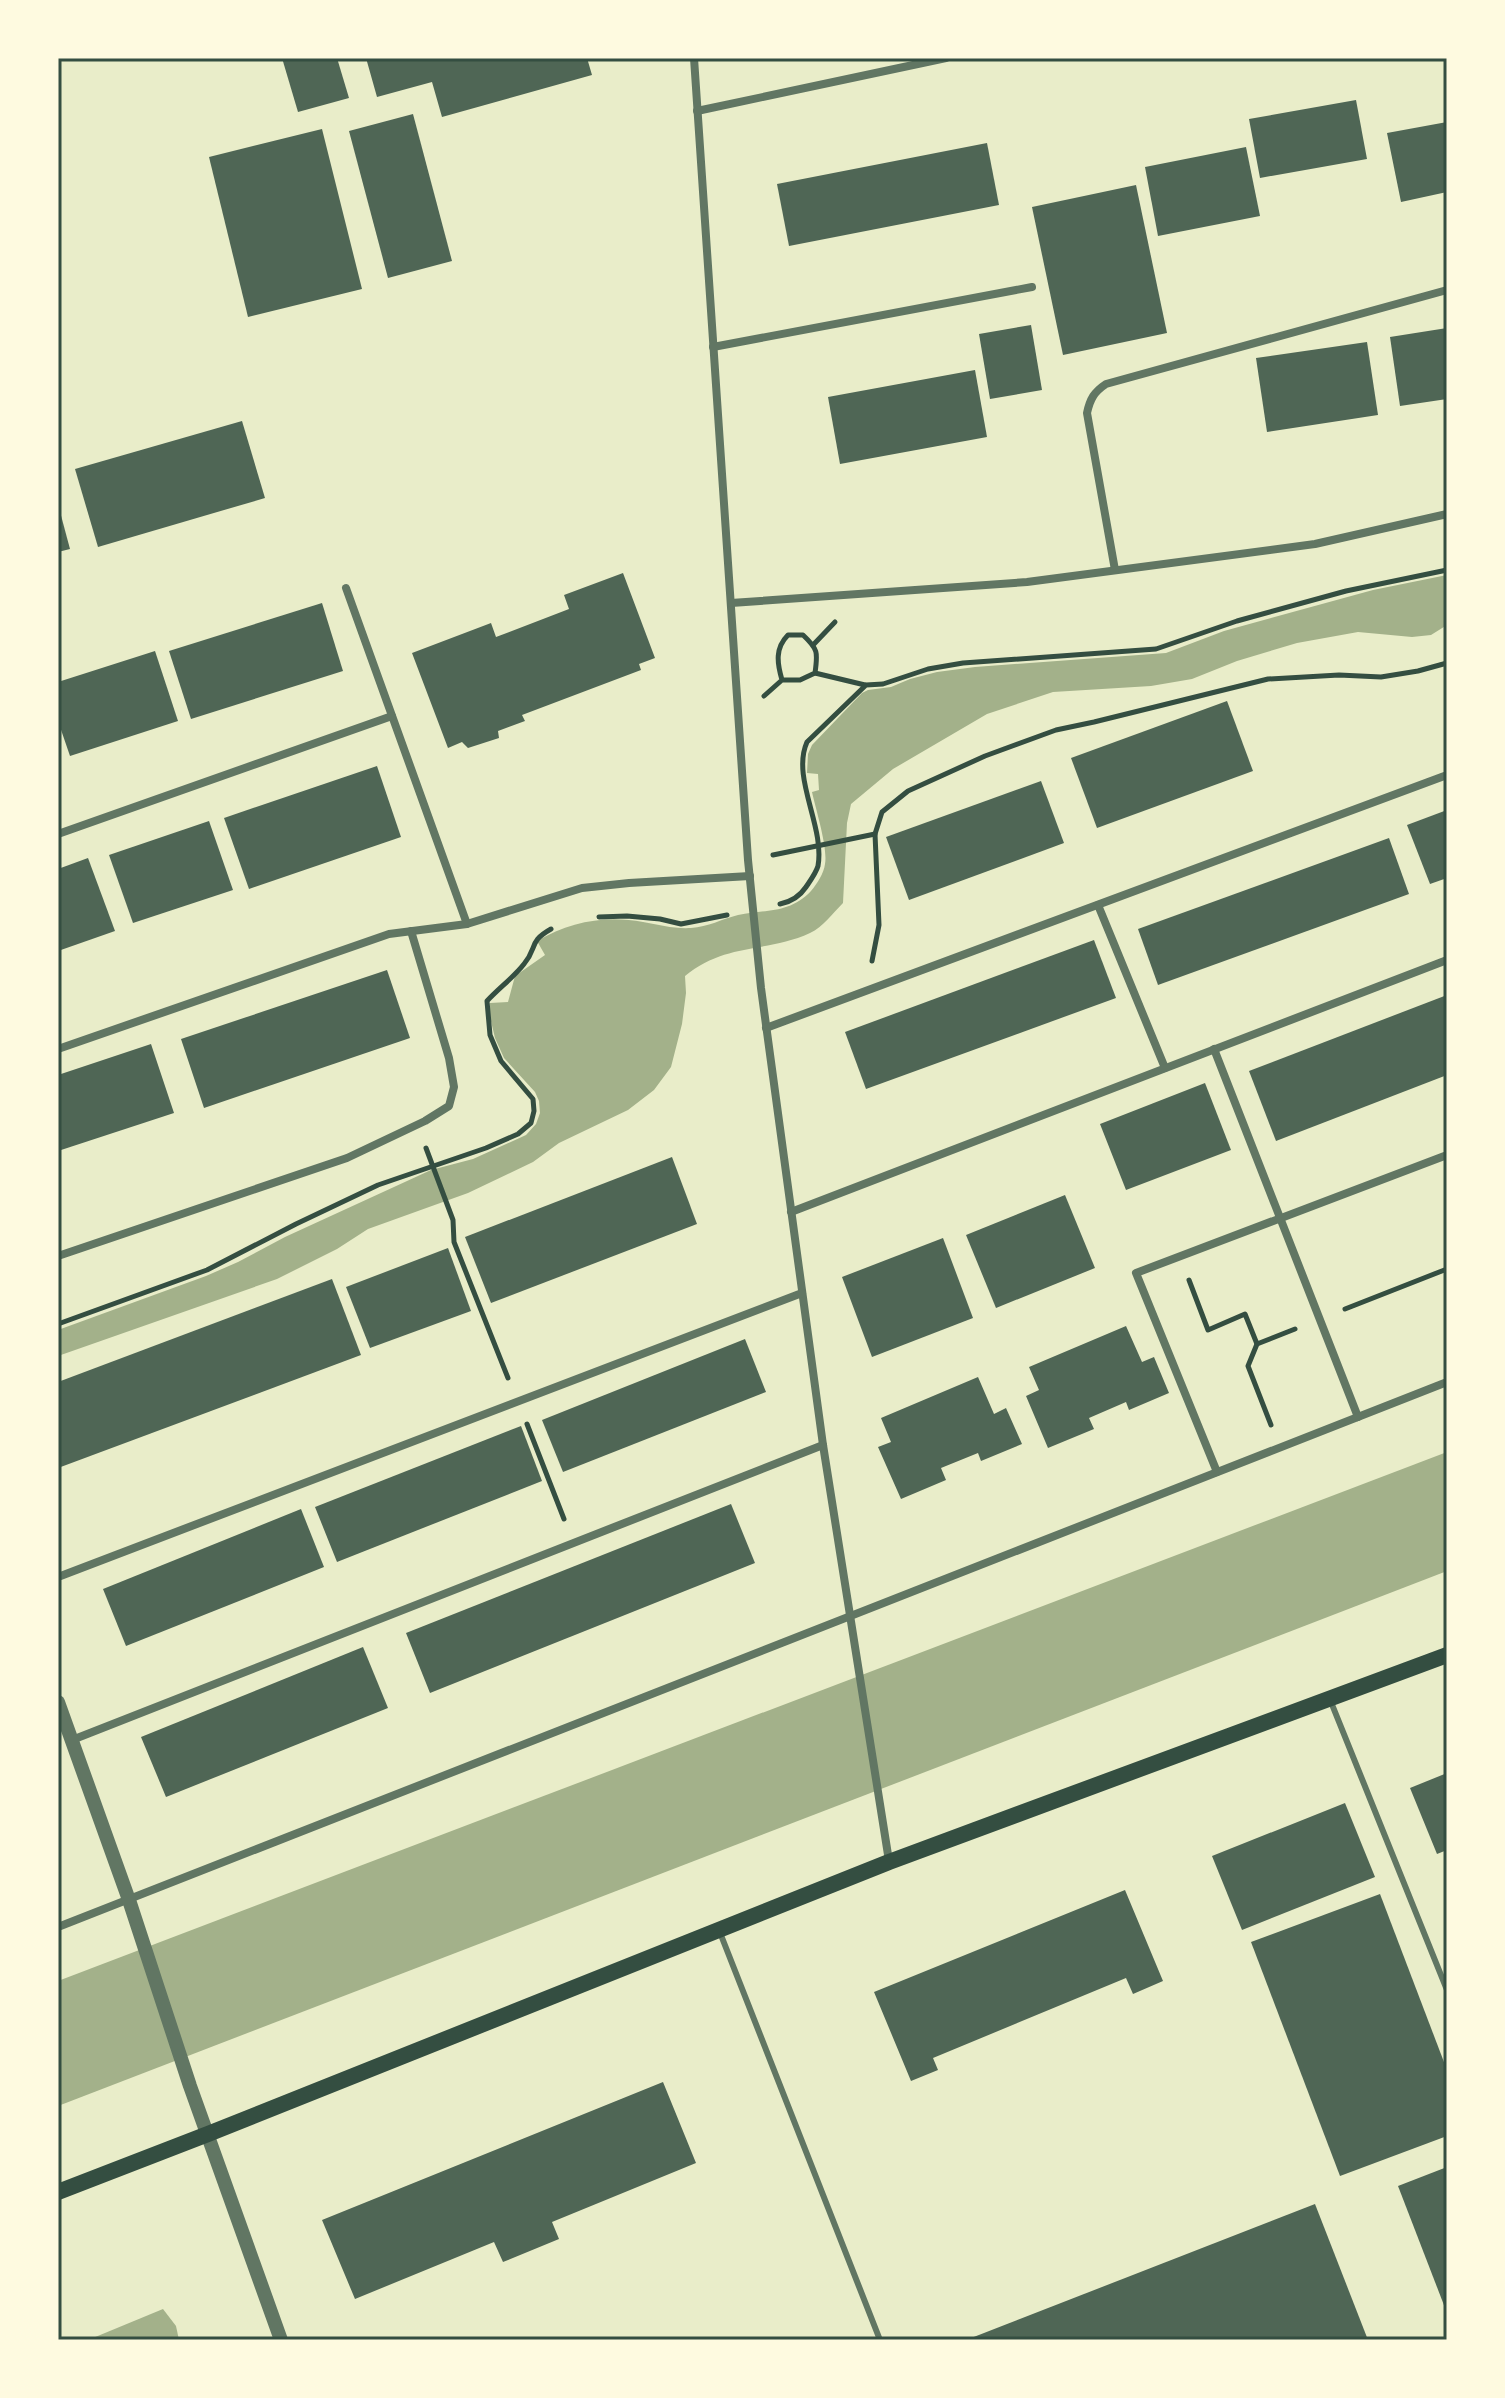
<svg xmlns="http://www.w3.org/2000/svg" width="1505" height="2398" viewBox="0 0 1505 2398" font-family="Ubuntu,sans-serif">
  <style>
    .water { fill: #a3b18a }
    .building { fill: #4f6655 }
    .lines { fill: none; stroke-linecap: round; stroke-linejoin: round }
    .path { stroke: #344e41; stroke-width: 5 }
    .service { stroke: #617663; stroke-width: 6 }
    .minor { stroke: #617663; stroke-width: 8 }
    .tertiary { stroke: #617663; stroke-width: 14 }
    .secondary { stroke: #344e41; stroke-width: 16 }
    .neatline { fill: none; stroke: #344e41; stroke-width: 3 }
  </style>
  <rect width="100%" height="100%" fill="#e9edc9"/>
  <g class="water">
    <path d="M1447,575V625L1431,635L1412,637L1358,632L1297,643L1237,661L1192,679L1151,686L1053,692L987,714L893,769L851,804L847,823L843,903C833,913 823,927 810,933C767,953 726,942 685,976L686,993L682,1024L671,1067L654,1090L628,1110L559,1143L533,1162L468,1193L368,1229L337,1249L277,1279L58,1356V1330L206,1276L238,1262L285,1237L431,1170L473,1159L526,1135L536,1124L540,1113L539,1101L535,1092L504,1058L495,1038L490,1017V1003L508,1002L515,976L545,955L537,941C570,922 605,915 643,922C659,925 675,929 691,928C708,927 722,919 738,915C767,909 789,914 811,891C817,884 824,873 825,864C828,848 816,810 812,792L819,790L818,774L807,773L808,754L812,745L862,693L868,690L891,687L910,679L937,672L975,667L1166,653L1224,631L1373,590Z"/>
    <path d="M1447,1452V1571L58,2106V1981Z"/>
    <path d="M163,2309L176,2326L179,2340H88Z"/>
  </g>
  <g class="building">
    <path d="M282,58H337L349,98L298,112Z"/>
    <path d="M366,58H587L592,75L442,117L432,82L377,97Z"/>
    <path d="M1356,100L1367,159L1260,178L1249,119Z"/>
    <path d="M413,114L452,261L388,278L349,131Z"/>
    <path d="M1447,122V192L1401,202L1387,133Z"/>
    <path d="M322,129L362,289L248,317L209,157Z"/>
    <path d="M987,143L999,205L789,246L777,184Z"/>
    <path d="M1246,147L1260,216L1158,236L1145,167Z"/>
    <path d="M1136,185L1167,333L1063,355L1032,207Z"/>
    <path d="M1031,325L1042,390L990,399L979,334Z"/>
    <path d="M1447,328V399L1400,406L1390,337Z"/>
    <path d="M1367,342L1378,415L1267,432L1256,358Z"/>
    <path d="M975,370L987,437L840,464L828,397Z"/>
    <path d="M242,421L265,498L98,547L75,469Z"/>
    <path d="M59,508L70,549L58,552V509Z"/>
    <path d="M623,573L655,658L639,664L641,670L522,715L525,721L498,731L499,738L468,748L462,742L448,748L412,653L491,623L496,637L569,609L564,595Z"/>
    <path d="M322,603L343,671L191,719L169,651Z"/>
    <path d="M155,651L178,721L70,756L58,721V682Z"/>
    <path d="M1227,701L1253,771L1097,828L1071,758Z"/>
    <path d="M377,766L401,837L249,889L224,818Z"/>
    <path d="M1041,781L1064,843L909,900L886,837Z"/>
    <path d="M1447,810V878L1430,884L1407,825Z"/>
    <path d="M209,821L233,890L133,923L109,855Z"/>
    <path d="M1389,838L1409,894L1158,985L1138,929Z"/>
    <path d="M88,858L115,931L58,951V869Z"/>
    <path d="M1094,940L1116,998L866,1089L845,1032Z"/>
    <path d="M387,970L410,1038L204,1108L181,1039Z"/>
    <path d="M1447,995V1075L1276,1141L1249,1071Z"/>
    <path d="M151,1044L174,1113L58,1151V1075Z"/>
    <path d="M1205,1083L1231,1150L1126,1190L1100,1124Z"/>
    <path d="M672,1157L697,1224L491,1303L465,1237Z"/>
    <path d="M1065,1195L1095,1268L996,1308L966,1235Z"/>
    <path d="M943,1238L973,1318L872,1357L842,1277Z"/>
    <path d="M448,1248L471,1311L370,1348L346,1287Z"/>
    <path d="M332,1279L361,1355L58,1468V1382Z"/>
    <path d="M1126,1326L1142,1362L1154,1357L1169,1393L1129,1410L1126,1402L1089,1418L1094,1429L1048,1448L1026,1396L1039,1390L1029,1367Z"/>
    <path d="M745,1339L766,1392L563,1472L542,1420Z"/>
    <path d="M978,1377L994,1414L1006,1408L1022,1444L981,1461L978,1453L941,1468L946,1480L901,1499L878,1447L891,1442L881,1418Z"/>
    <path d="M521,1426L542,1481L337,1562L315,1507Z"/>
    <path d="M731,1504L755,1563L430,1693L406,1633Z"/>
    <path d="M301,1509L324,1567L126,1646L103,1589Z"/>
    <path d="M363,1647L388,1708L166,1797L141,1737Z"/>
    <path d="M1447,1773V1850L1437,1854L1410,1788Z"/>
    <path d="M1345,1803L1375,1877L1242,1930L1212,1856Z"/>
    <path d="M1125,1890L1163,1981L1133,1994L1126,1978L933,2058L938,2070L911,2081L874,1992Z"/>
    <path d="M1380,1894L1447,2070V2136L1340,2176L1251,1942Z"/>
    <path d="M663,2082L696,2163L552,2222L559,2239L503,2262L494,2242L355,2299L322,2220Z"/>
    <path d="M1447,2167V2313L1398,2186Z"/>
    <path d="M1315,2204L1368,2340H966Z"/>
  </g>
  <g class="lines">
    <g class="path">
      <path d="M814,644L835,622"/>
      <path d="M815,673L865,685"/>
      <path d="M764,696L782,680C777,663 775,648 788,635H803C818,649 818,652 815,673L800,680H782"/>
      <path d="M773,855L875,834"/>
      <path d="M780,904C790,902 800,896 806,887C810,881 816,873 818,866C825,826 791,778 807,742L866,685L883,684L928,669L963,663L1156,649L1237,621L1346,591L1447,570"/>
      <path d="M599,917L627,916L660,919L681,924L727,915"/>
      <path d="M872,961L879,925L875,834L882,812L908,791L985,756L1056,730L1094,722L1268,679L1339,675L1381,677L1418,671L1447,663"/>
      <path d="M426,1148L453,1220L454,1242L508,1378"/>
      <path d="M1189,1280L1208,1330L1245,1314L1257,1344L1295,1329"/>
      <path d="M1345,1309L1447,1269"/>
      <path d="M58,1324L207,1270L296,1224L378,1185L486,1148L518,1134L531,1123L534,1111L533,1099L501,1061L490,1035L487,1001C499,988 514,977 524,964C538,947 528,942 551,929"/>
      <path d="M1257,1344L1248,1366L1271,1425"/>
      <path d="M527,1424L564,1519"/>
    </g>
    <g class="service">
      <path d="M1331,1702L1447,1990"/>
      <path d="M719,1930L880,2340"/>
    </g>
    <g class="minor">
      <path d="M694,58L748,860L761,988L823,1445L889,1861"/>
      <path d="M697,111L946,58"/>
      <path d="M713,347L1032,287"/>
      <path d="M1115,570L1087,413C1090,399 1094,392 1106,384L1447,290"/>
      <path d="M346,588L467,924"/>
      <path d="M731,603L1027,582L1315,544L1447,514"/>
      <path d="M58,834L392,716"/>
      <path d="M1098,905L1165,1068"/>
      <path d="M766,1028L1447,775"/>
      <path d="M58,1049L389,934L467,924L582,888L629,883L750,876"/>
      <path d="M1214,1049L1358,1417"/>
      <path d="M791,1212L1447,960"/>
      <path d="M58,1256L347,1158L425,1121L449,1106L454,1087L449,1058L411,931"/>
      <path d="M1217,1472L1136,1273L1447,1155"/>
      <path d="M58,1577L802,1293"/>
      <path d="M72,1740L823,1445"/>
      <path d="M58,1927L1447,1382"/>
    </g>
    <path class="tertiary" d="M58,1702L129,1900L190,2086L281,2340"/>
    <path class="secondary" d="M58,2192L208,2134L889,1862L1447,1655"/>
  </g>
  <rect width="1505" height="2398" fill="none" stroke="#fefae0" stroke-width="120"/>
  <rect x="60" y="60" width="1385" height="2278" class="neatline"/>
</svg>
